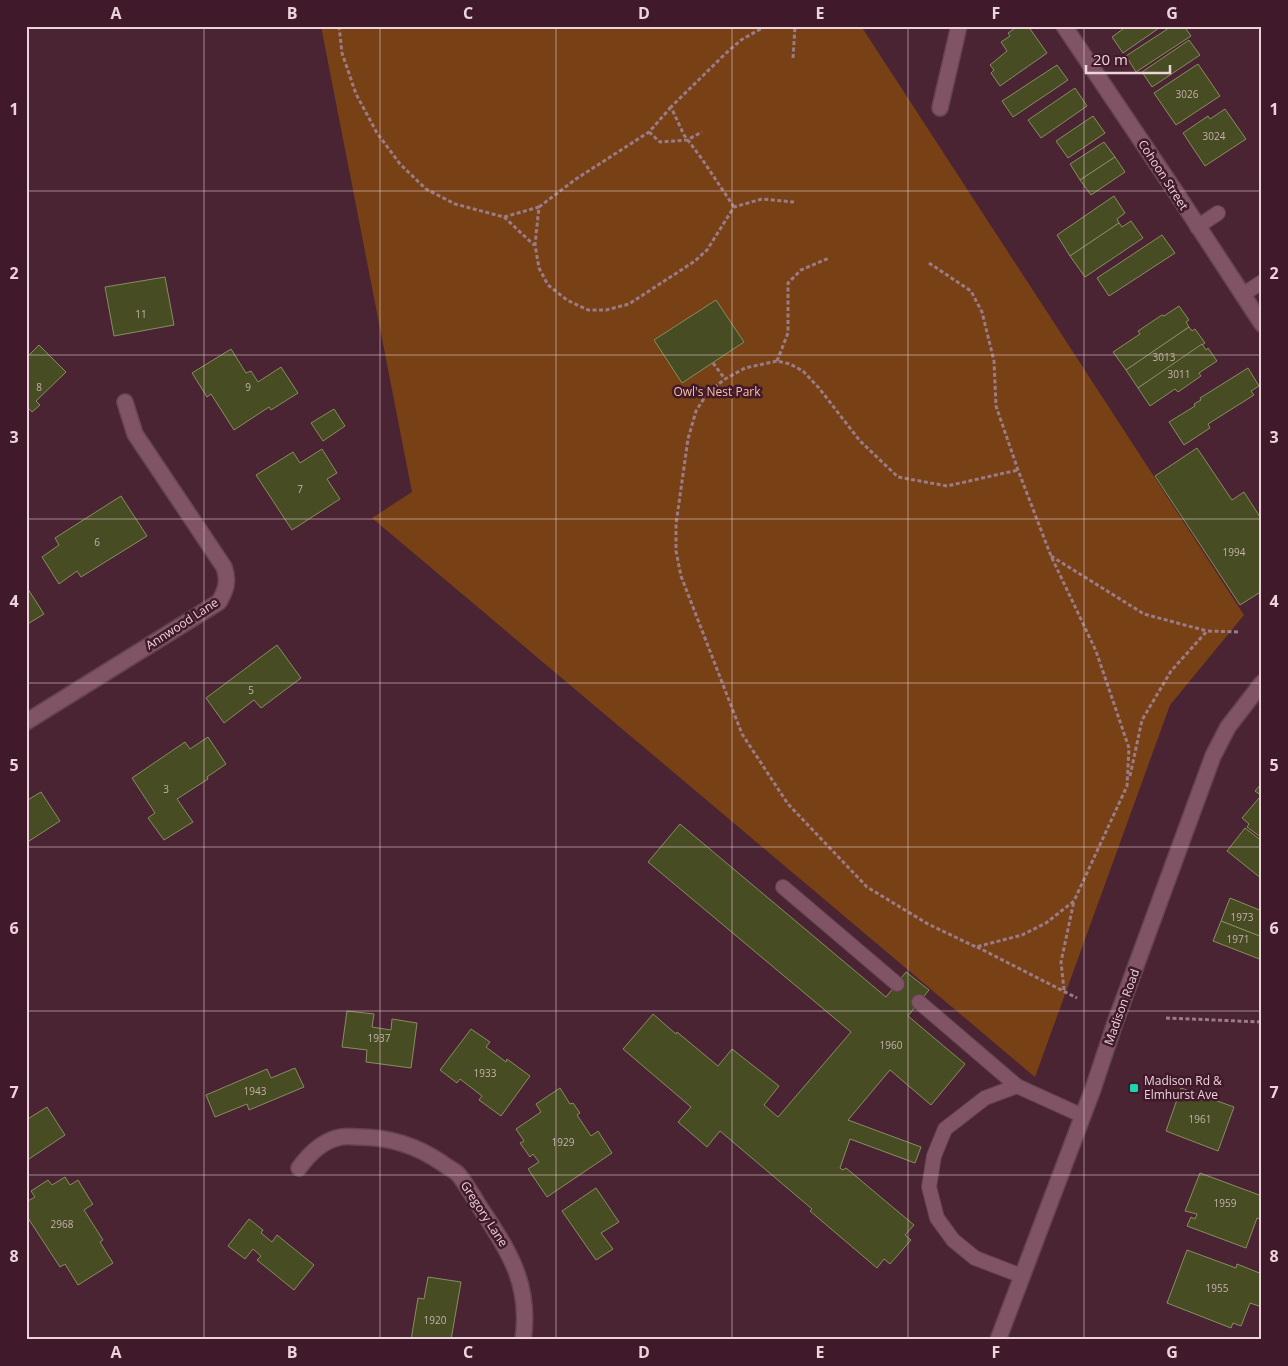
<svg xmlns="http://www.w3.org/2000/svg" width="1288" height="1366" viewBox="0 0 1288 1366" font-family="'Open Sans',sans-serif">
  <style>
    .green { fill: #784115 }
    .building { fill: #474c22; stroke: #878d61 }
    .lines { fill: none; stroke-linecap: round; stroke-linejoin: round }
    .lane-casing { stroke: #644352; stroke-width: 16 }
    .street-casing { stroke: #644352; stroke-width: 18 }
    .secondary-casing { stroke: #644352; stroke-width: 18 }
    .path { stroke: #9b7b87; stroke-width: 3; stroke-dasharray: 4 2.5; stroke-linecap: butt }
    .lane { stroke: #805465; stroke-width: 14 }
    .street { stroke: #805465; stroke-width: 15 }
    .secondary { stroke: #805465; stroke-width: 15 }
    .grid { fill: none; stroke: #edd3dc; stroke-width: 1; stroke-opacity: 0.55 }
    .poi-dot { fill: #19d5b2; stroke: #401a2a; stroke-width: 2 }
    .labels { text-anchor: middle; stroke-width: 5; stroke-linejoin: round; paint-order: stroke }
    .number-label { font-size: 10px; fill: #c4b1ae }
    .street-label { font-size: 12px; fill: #edd3dc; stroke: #401a2a }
    .park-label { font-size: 12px; fill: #f5c2a0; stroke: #401a2a }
    .poi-label { font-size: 12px; fill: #edd3dc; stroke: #401a2a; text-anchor: start }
    .neatline { fill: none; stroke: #edd3dc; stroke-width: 2 }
    .grid-label { font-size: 16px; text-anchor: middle; font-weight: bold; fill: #edd3dc }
  </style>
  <rect width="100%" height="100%" fill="#4b2434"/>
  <path class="green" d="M321,26H861L1244,615L1170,705L1035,1077L372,518L412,492Z"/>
  <g class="building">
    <path d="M1018,26H1028L1047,53L1000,86L991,73L994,70L990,65L1007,51L1001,42L1010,36L1008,33Z"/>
    <path d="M1127,26H1162L1123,53L1112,37Z"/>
    <path d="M1172,26H1184L1191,36L1136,72L1126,56Z"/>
    <path d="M1189,40L1200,55L1152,87L1142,72Z"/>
    <path d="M1198,64L1220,96L1176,125L1154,93Z"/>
    <path d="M1057,65L1068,80L1013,117L1002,101Z"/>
    <path d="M1075,88L1087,106L1041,138L1028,120Z"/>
    <path d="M1225,109L1246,139L1205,166L1183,133L1208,116L1210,119Z"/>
    <path d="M1093,116L1105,133L1068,158L1056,141Z"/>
    <path d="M1104,142L1115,157L1080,180L1070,164Z"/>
    <path d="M1115,157L1125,172L1091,195L1080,180Z"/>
    <path d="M1114,196L1125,213L1117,219L1119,223L1070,256L1057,235Z"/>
    <path d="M1131,221L1143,238L1085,277L1070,256L1119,223L1122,227Z"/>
    <path d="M1162,235L1175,253L1109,296L1097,278Z"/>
    <path d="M165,277L174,325L114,336L105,287Z"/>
    <path d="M716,300L744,342L682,383L654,340Z"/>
    <path d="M1179,306L1189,320L1186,322L1189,327L1126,370L1113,352L1140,334L1138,331L1162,315L1164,316Z"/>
    <path d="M1189,327L1192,331L1195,329L1205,343L1138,388L1126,370Z"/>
    <path d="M1202,344L1206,350L1208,348L1217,361L1199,373L1201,376L1178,392L1175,389L1150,406L1138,388Z"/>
    <path d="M39,345L66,372L36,401L40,405L32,412L26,406V358Z"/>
    <path d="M231,349L246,373L251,371L258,382L281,367L298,393L271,410L269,407L234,430L211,394L207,397L192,373Z"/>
    <path d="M1248,368L1259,386L1251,391L1254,395L1208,424L1210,428L1184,445L1169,422L1195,406L1194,404L1201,400L1200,398Z"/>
    <path d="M334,409L345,426L323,441L311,423Z"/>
    <path d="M1197,448L1232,500L1244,492L1262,520V584L1259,586L1262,591L1240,605L1155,476Z"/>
    <path d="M322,449L337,473L327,479L340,499L292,530L256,475L293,452L300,463Z"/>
    <path d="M121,496L147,536L81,577L77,571L59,584L42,557L59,545L55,538Z"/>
    <path d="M26,586L44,614L26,625Z"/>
    <path d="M277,645L301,678L261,708L254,700L224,723L206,698Z"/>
    <path d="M208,737L226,764L207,777L208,779L177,799L193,822L164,840L148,818L155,813L132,778L185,742L190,749Z"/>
    <path d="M1262,783V796L1255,791Z"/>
    <path d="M41,792L60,821L26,843V801Z"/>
    <path d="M1259,798L1262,801V838L1247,827L1249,824L1242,818Z"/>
    <path d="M680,824L886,997L906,972L929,990L908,1016L965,1064L931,1105L890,1070L848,1120L921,1147L915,1163L850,1139L840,1168L843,1170L846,1168L914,1225L905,1235L911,1240L890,1264L884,1259L877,1268L810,1211L812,1209L720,1131L707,1147L678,1122L691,1107L623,1049L653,1014L676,1034L677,1032L718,1066L732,1049L779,1086L764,1105L778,1117L851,1032L648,862Z"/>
    <path d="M1245,828L1262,841V879L1227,851Z"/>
    <path d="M1230,898L1262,911L1260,917L1262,918V937L1221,921Z"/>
    <path d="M1221,921L1262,937V960L1213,941Z"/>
    <path d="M347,1011L374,1014L372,1027L391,1030L392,1019L417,1023L411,1068L366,1062L367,1050L342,1047Z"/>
    <path d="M471,1029L490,1042L486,1047L506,1062L507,1059L530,1076L501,1116L479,1100L482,1096L460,1079L457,1083L440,1070Z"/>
    <path d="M295,1068L304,1087L249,1110L247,1104L215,1117L206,1095L267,1069L271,1078Z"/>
    <path d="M560,1088L570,1104L573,1103L580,1113L577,1115L591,1136L598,1131L612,1153L547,1197L528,1169L539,1162L533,1154L530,1157L520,1143L524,1141L516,1129L541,1112L536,1104Z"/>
    <path d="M1181,1088L1234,1107L1218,1151L1166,1131Z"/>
    <path d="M47,1107L65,1135L26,1161V1120Z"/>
    <path d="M1200,1173L1262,1196V1220L1257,1218L1246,1248L1187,1226L1191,1217L1195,1219L1197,1214L1185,1211Z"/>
    <path d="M65,1177L70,1185L78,1180L92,1203L93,1204L84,1210L103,1240L100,1242L113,1263L78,1285L65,1264L60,1267L26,1215V1202L35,1197L31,1191L48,1180L52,1185Z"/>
    <path d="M596,1188L619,1222L601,1233L613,1249L596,1260L562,1211Z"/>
    <path d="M249,1219L263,1230L261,1233L272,1242L277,1235L314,1265L294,1290L257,1260L261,1256L253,1249L245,1259L228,1246Z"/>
    <path d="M1187,1250L1236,1268L1237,1264L1262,1274V1307L1250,1303L1241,1326L1233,1323L1231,1328L1167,1303Z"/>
    <path d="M428,1277L461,1282L451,1340H411L418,1298L424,1299Z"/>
  </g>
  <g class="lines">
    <g class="lane-casing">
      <g id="lane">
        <path d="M1197,227L1218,213"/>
        <path d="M1242,295L1262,282"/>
        <path d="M783,887L897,984"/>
        <path d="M919,1002L1017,1086L1083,1116"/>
        <path d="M1017,1086L985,1098L945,1129L934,1156L929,1187L937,1218L953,1240L975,1258L1022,1276"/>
      </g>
    </g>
    <g class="street-casing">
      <g id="street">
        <path d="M1064,26L1175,191L1262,324"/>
        <path d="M940,108L959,26"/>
        <path d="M26,722L219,602C226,590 229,581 224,567L135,434L125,402"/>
        <path d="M299,1168C309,1154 324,1140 341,1137C347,1136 354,1137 360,1137C391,1137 417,1146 442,1163C447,1167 454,1170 458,1174C467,1185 474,1198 481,1209C510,1252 531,1286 523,1340"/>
      </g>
    </g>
    <g class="secondary-casing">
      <path id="secondary" d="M998,1340L1093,1089L1115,1023L1213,756L1228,727L1262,683"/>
    </g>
    <g class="path">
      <path d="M339,26L342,53L356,94L377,133L400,164L426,189L455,204L504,217L539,207L535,245L539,268L548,285L567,300L588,310H606L629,304L695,261L707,250L734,207L762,199L794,202"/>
      <path d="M793,58L795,26"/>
      <path d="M649,132L660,142L687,140L702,132"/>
      <path d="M539,207L576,179L649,132L671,107"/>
      <path d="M734,207L702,159L684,135L671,107L725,54L741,40L766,26"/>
      <path d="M504,217L534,245"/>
      <path d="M929,263L971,291L982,312L994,361L996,406L1018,470L1051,556L1096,651L1129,748L1127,786L1074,901L1046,923L1022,935L976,947L928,924L867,887L788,804L742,734L681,576L676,551V524L688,439L696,411L708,392L725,379L745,368L777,361L790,364L803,371L819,388L860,441L898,477L947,486L1018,470"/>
      <path d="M777,361L788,333V283L801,270L829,258"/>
      <path d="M713,363L725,379"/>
      <path d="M1051,556L1144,614L1207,631"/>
      <path d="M1130,776L1142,720L1171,671L1207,631L1240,632"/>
      <path d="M977,947L1077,998"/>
      <path d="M1064,990L1061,962L1074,901"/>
      <path d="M1166,1018L1262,1022"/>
    </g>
    <use href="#lane" class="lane"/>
    <use href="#street" class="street"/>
    <use href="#secondary" class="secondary"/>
  </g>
  <path class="grid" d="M204,26V1340M380,26V1340M556,26V1340M732,26V1340M908,26V1340M1084,26V1340M26,191H1262M26,355H1262M26,519H1262M26,683H1262M26,847H1262M26,1011H1262M26,1175H1262"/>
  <rect class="poi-dot" x="1129" y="1083" width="10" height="10" rx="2.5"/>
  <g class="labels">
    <g class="number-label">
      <text x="1187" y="98">3026</text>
      <text x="1214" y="140">3024</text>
      <text x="141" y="318">11</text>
      <text x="1164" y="361">3013</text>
      <text x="1179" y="378">3011</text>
      <text x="39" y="391">8</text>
      <text x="248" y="391">9</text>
      <text x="300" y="493">7</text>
      <text x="97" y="546">6</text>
      <text x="1234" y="556">1994</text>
      <text x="251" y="694">5</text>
      <text x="166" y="793">3</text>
      <text x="1242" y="921">1973</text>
      <text x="1238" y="943">1971</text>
      <text x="379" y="1042">1937</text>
      <text x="891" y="1049">1960</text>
      <text x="485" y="1077">1933</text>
      <text x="255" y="1095">1943</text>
      <text x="1200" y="1123">1961</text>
      <text x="563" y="1146">1929</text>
      <text x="1225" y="1207">1959</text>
      <text x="62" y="1228">2968</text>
      <text x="1217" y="1292">1955</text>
      <text x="435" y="1324">1920</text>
    </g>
    <g class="street-label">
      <text transform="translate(1163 175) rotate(57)" y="4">Cohoon Street</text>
      <text transform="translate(182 624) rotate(-33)" y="4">Annwood Lane</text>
      <text transform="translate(1122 1007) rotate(-70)" y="4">Madison Road</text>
      <text transform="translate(484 1214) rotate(57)" y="4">Gregory Lane</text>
    </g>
    <g class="park-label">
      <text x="717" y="396">Owl's Nest Park</text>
    </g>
    <g class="poi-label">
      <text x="1144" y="1085">Madison Rd &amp;<tspan x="1144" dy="14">Elmhurst Ave</tspan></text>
    </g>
  </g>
  <rect width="1288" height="1366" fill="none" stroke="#401a2a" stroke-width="55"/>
  <path d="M1086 65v8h84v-8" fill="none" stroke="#edd3dc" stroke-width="2.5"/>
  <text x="1093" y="65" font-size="15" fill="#edd3dc" stroke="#401a2a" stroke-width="4" paint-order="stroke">20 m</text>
  <rect x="28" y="28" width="1232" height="1310" class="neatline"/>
  <g class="grid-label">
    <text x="116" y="19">A</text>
    <text x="292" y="19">B</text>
    <text x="468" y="19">C</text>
    <text x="644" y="19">D</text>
    <text x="820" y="19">E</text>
    <text x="996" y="19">F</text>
    <text x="1172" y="19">G</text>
    <text x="14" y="115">1</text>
    <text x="1274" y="115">1</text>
    <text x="14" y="279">2</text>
    <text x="1274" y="279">2</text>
    <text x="14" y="443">3</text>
    <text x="1274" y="443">3</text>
    <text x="14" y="607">4</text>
    <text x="1274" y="607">4</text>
    <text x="14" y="771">5</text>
    <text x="1274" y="771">5</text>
    <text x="14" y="934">6</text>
    <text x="1274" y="934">6</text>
    <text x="14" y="1098">7</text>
    <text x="1274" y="1098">7</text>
    <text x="14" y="1262">8</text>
    <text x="1274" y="1262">8</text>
    <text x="116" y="1358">A</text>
    <text x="292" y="1358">B</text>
    <text x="468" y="1358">C</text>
    <text x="644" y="1358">D</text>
    <text x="820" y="1358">E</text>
    <text x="996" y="1358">F</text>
    <text x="1172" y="1358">G</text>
  </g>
</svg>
